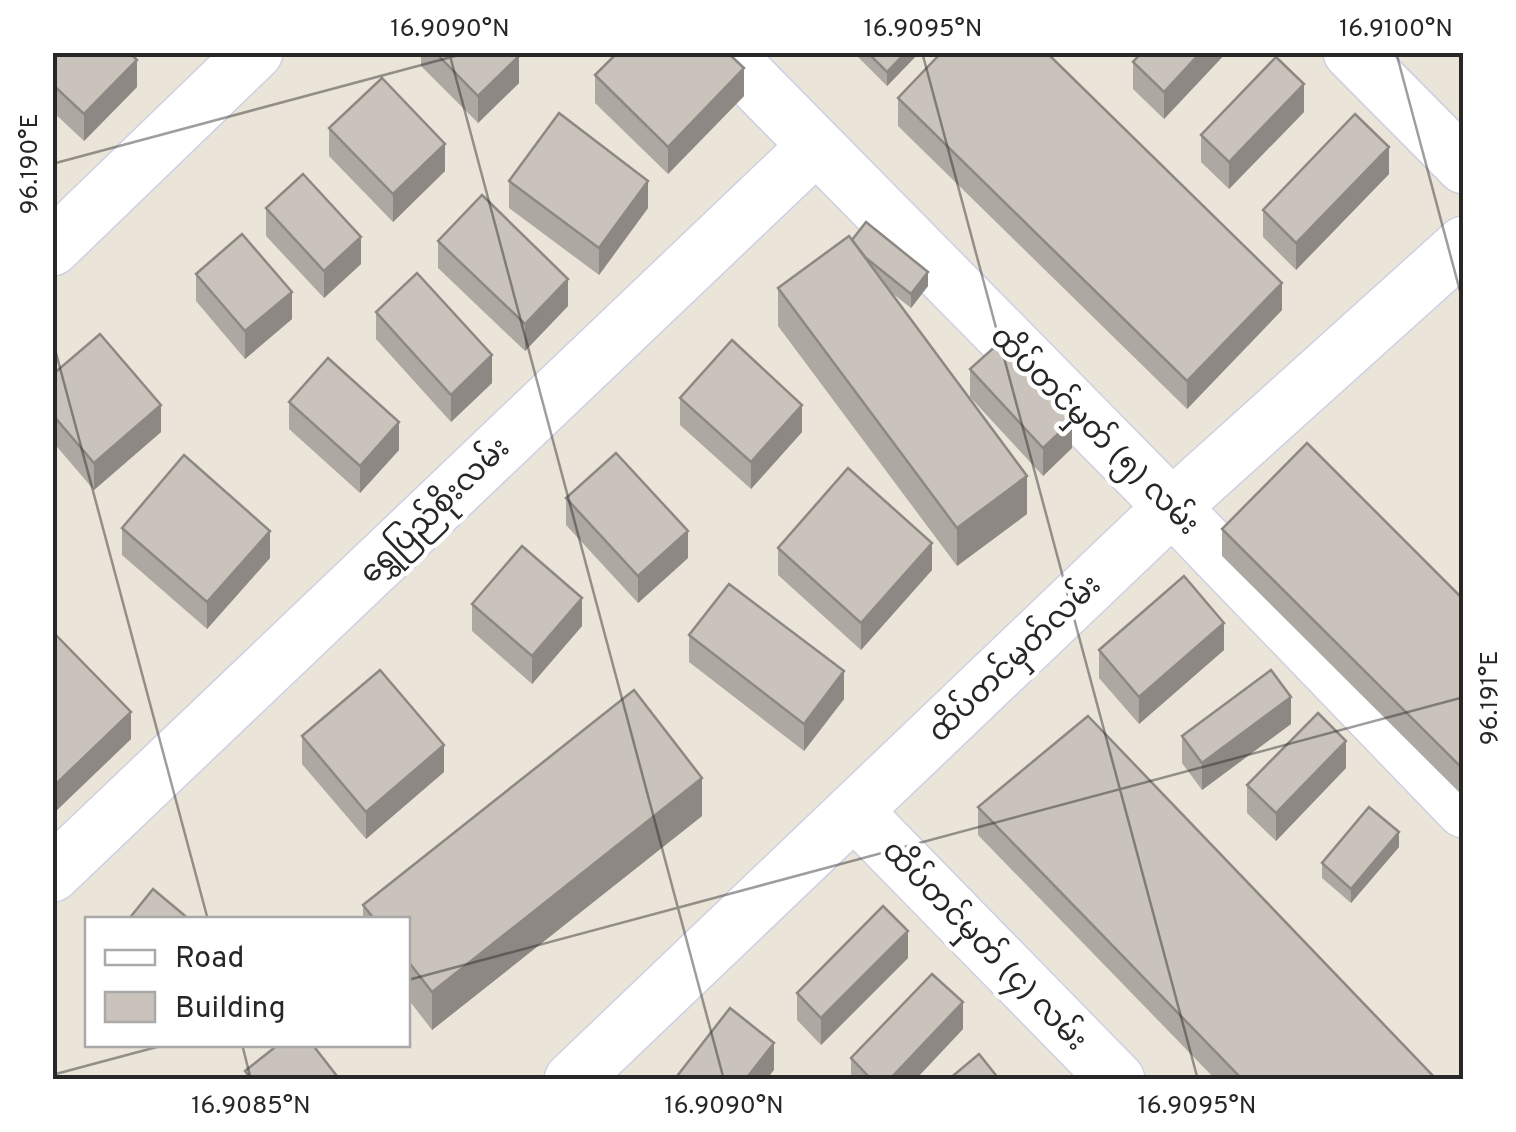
<svg xmlns="http://www.w3.org/2000/svg" width="1516" height="1132" viewBox="0 0 1516 1132" font-family="Overpass,'Noto Sans Myanmar',sans-serif">
  <style>
    .lines { fill: none; stroke-linecap: round; stroke-linejoin: round }
    .street-casing { stroke: #cdd0e1; stroke-width: 58 }
    .street { stroke: #fff; stroke-width: 55 }
    .wall { fill: #ada8a1 }
    .shaded-wall { fill: #8d8883 }
    .building { fill: #c9c3bb; stroke: #8d8883; stroke-width: 2.5 }
    .ticks { fill: none; stroke: #272727; stroke-width: 2.5; stroke-opacity: 0.45 }
    .labels { text-anchor: middle; stroke-width: 9; stroke-linejoin: round; paint-order: stroke }
    .street-label { font-size: 30px; fill: #272727; stroke: #fff }
    .neatline { fill: none; stroke: #272727; stroke-width: 4 }
    .ticks-label { font-size: 25px; text-anchor: middle; fill: #272727 }
  </style>
  <rect width="100%" height="100%" fill="#ebe4d8"/>
  <g class="lines">
    <g class="street-casing">
      <g id="street">
        <path d="M724,52L1172,507L1464,810"/>
        <path d="M1351,52L1464,166"/>
        <path d="M52,248L255,52"/>
        <path d="M854,811L1117,1080"/>
        <path d="M52,874L815,147"/>
        <path d="M572,1080L1172,507L1464,244"/>
      </g>
    </g>
    <use href="#street" class="street"/>
  </g>
  <g class="wall">
    <path d="M52,52L137,87L84,141L52,111Z"/>
    <path d="M421,52H516L519,83L478,123L421,66Z"/>
    <path d="M853,52H920L887,86Z"/>
    <path d="M1227,52L1164,119L1133,89V62Z"/>
    <path d="M595,75L744,96L668,174L595,103Z"/>
    <path d="M898,98L1282,310L1187,409L898,126Z"/>
    <path d="M1304,112L1229,189L1201,162V135Z"/>
    <path d="M329,128L445,171L393,222L329,156Z"/>
    <path d="M1389,174L1296,270L1263,237V210Z"/>
    <path d="M509,181L648,208L599,275L509,208Z"/>
    <path d="M266,208L361,264L324,298L266,236Z"/>
    <path d="M852,240L928,286L911,308L892,293L1027,514L957,566L778,326V288Z"/>
    <path d="M438,241L568,306L525,351L438,268Z"/>
    <path d="M196,274L292,319L245,359L196,301Z"/>
    <path d="M376,312L492,383L451,422L376,339Z"/>
    <path d="M970,369L1072,448L1043,476L970,397Z"/>
    <path d="M52,375L161,432L94,490L52,441Z"/>
    <path d="M680,398L802,432L751,489L680,425Z"/>
    <path d="M289,402L399,450L360,493L289,429Z"/>
    <path d="M566,498L688,558L638,603L566,525Z"/>
    <path d="M122,528L270,558L207,629L122,555Z"/>
    <path d="M1222,529L1464,600V797L1222,556Z"/>
    <path d="M778,548L932,570L861,650L778,575Z"/>
    <path d="M472,604L582,626L532,684L472,631Z"/>
    <path d="M52,631L131,739L57,810L52,805Z"/>
    <path d="M689,635L844,699L804,751L689,662Z"/>
    <path d="M1099,650H1224L1139,724L1099,678Z"/>
    <path d="M1291,724L1202,790L1182,763V736Z"/>
    <path d="M302,736L444,772L366,839L302,764Z"/>
    <path d="M1346,768L1276,841L1247,813V785Z"/>
    <path d="M978,807L1437,1080H1216L978,835Z"/>
    <path d="M702,816L432,1030L408,999V920H363V905Z"/>
    <path d="M1399,847L1351,903L1322,878V863Z"/>
    <path d="M908,958L821,1045L797,1020V993Z"/>
    <path d="M963,1029L915,1080H851V1058Z"/>
  </g>
  <g class="shaded-wall">
    <path d="M906,52H920L887,86V72Z"/>
    <path d="M1201,52H1227L1164,119V92Z"/>
    <path d="M519,56V83L478,123V96Z"/>
    <path d="M137,60V87L84,141V114Z"/>
    <path d="M744,68V96L668,174V147Z"/>
    <path d="M1304,84V112L1229,189V162Z"/>
    <path d="M445,144V171L393,222V194Z"/>
    <path d="M1389,147V174L1296,270V243Z"/>
    <path d="M648,181V208L599,275V248Z"/>
    <path d="M361,237V264L324,298V271Z"/>
    <path d="M928,272V286L911,308V294Z"/>
    <path d="M568,279V306L525,351V324Z"/>
    <path d="M1282,283V310L1187,409V381Z"/>
    <path d="M292,292V319L245,359V331Z"/>
    <path d="M492,355V383L451,422V395Z"/>
    <path d="M161,405V432L94,490V463Z"/>
    <path d="M802,405V432L751,489V462Z"/>
    <path d="M1072,421V448L1043,476V448Z"/>
    <path d="M399,422V450L360,493V466Z"/>
    <path d="M1027,476V514L957,566V528Z"/>
    <path d="M270,531V558L207,629V602Z"/>
    <path d="M688,531V558L638,603V576Z"/>
    <path d="M932,543V570L861,650V623Z"/>
    <path d="M582,598V626L532,684V656Z"/>
    <path d="M1224,623V650L1139,724V697Z"/>
    <path d="M844,671V699L804,751V724Z"/>
    <path d="M1291,697V724L1202,790V763Z"/>
    <path d="M131,712V739L57,810V783Z"/>
    <path d="M1346,741V768L1276,841V813Z"/>
    <path d="M444,745V772L366,839V812Z"/>
    <path d="M702,778V816L432,1030V992Z"/>
    <path d="M1399,832V847L1351,903V889Z"/>
    <path d="M908,931V958L821,1045V1018Z"/>
    <path d="M963,1002V1029L915,1080H889Z"/>
    <path d="M774,1043V1070L766,1080H745Z"/>
  </g>
  <g class="building">
    <path d="M52,52H129L137,60L84,114L52,84Z"/>
    <path d="M435,52H516L519,56L478,96Z"/>
    <path d="M618,52H727L744,68L668,147L595,75Z"/>
    <path d="M867,52H906L887,72Z"/>
    <path d="M942,52H1046L1282,283L1187,381L898,98Z"/>
    <path d="M1142,52H1201L1164,92L1133,62Z"/>
    <path d="M1276,57L1304,84L1229,162L1201,135Z"/>
    <path d="M382,78L445,144L393,194L329,128Z"/>
    <path d="M559,113L648,181L599,248L509,181Z"/>
    <path d="M1355,114L1389,147L1296,243L1263,210Z"/>
    <path d="M303,174L361,237L324,271L266,208Z"/>
    <path d="M482,195L568,279L525,324L438,241Z"/>
    <path d="M866,222L928,272L911,294L866,258L852,240Z"/>
    <path d="M242,234L292,292L245,331L196,274Z"/>
    <path d="M849,236L1027,476L957,528L778,288Z"/>
    <path d="M417,273L492,355L451,395L376,312Z"/>
    <path d="M100,334L161,405L94,463L52,414V375Z"/>
    <path d="M732,340L802,405L751,462L680,398Z"/>
    <path d="M999,343L1072,421L1043,448L970,369Z"/>
    <path d="M328,358L399,422L360,466L289,402Z"/>
    <path d="M1307,443L1464,600V770L1222,529Z"/>
    <path d="M616,453L688,531L638,576L566,498Z"/>
    <path d="M184,455L270,531L207,602L122,528Z"/>
    <path d="M848,468L932,543L861,623L778,548Z"/>
    <path d="M522,546L582,598L532,656L472,604Z"/>
    <path d="M1184,576L1224,623L1139,697L1099,650Z"/>
    <path d="M729,584L844,671L804,724L689,635Z"/>
    <path d="M52,631L131,712L57,783L52,778Z"/>
    <path d="M380,670L444,745L366,812L302,736Z"/>
    <path d="M1271,670L1291,697L1202,763L1182,736Z"/>
    <path d="M634,690L702,778L432,992L408,961V920H375L363,905Z"/>
    <path d="M1318,713L1346,741L1276,813L1247,785Z"/>
    <path d="M1088,716L1437,1080H1243L978,807Z"/>
    <path d="M1369,807L1399,832L1351,889L1322,863Z"/>
    <path d="M153,889L190,920H128Z"/>
    <path d="M883,906L908,931L821,1018L797,993Z"/>
    <path d="M932,974L963,1002L889,1080H872L851,1058Z"/>
    <path d="M730,1008L774,1043L745,1080H674Z"/>
    <path d="M279,1044H312L340,1080H252L245,1071Z"/>
    <path d="M979,1054L999,1079L948,1080Z"/>
  </g>
  <path class="ticks" d="M449,52L724,1080M922,52L1198,1080M1396,52L1464,306M52,164L470,52M52,338L208,920M408,980L1464,697M242,1044L251,1080M52,1075L168,1044"/>
  <g class="labels">
    <g class="street-label">
      <text transform="translate(1095 430) rotate(45)" y="10">ထိပ်တင်မှတ် (၅) လမ်း</text>
      <text transform="translate(434 510) rotate(-44)" y="10">ရွှေပြည်စိုးလမ်း</text>
      <text transform="translate(1014 658) rotate(-44)" y="10">ထိပ်တင်မှတ်လမ်း</text>
      <text transform="translate(985 945) rotate(46)" y="10">ထိပ်တင်မှတ် (၄) လမ်း</text>
    </g>
  </g>
  <rect width="1516" height="1132" fill="none" stroke="#ffffff" stroke-width="110"/>
  <rect x="85" y="917" width="325" height="130" fill="#ffffff" stroke="#a9a9a9" stroke-width="2.5"/>
  <rect x="105" y="950" width="50" height="15" fill="#ffffff" stroke="#a9a9a9" stroke-width="2.5"/>
  <text x="175" y="967" font-size="30" fill="#272727">Road</text>
  <rect x="105" y="992" width="50" height="30" fill="#c9c3bb" stroke="#a9a9a9" stroke-width="2.5"/>
  <text x="175" y="1017" font-size="30" fill="#272727">Building</text>
  <rect x="55" y="55" width="1406" height="1022" class="neatline"/>
  <g class="ticks-label">
    <text x="450" y="36">16.9090°N</text>
    <text x="923" y="36">16.9095°N</text>
    <text x="1396" y="36">16.9100°N</text>
    <text transform="translate(28 164) rotate(-90)" y="9">96.190°E</text>
    <text transform="translate(1488 698) rotate(-90)" y="9">96.191°E</text>
    <text x="251" y="1113">16.9085°N</text>
    <text x="724" y="1113">16.9090°N</text>
    <text x="1197" y="1113">16.9095°N</text>
  </g>
</svg>
